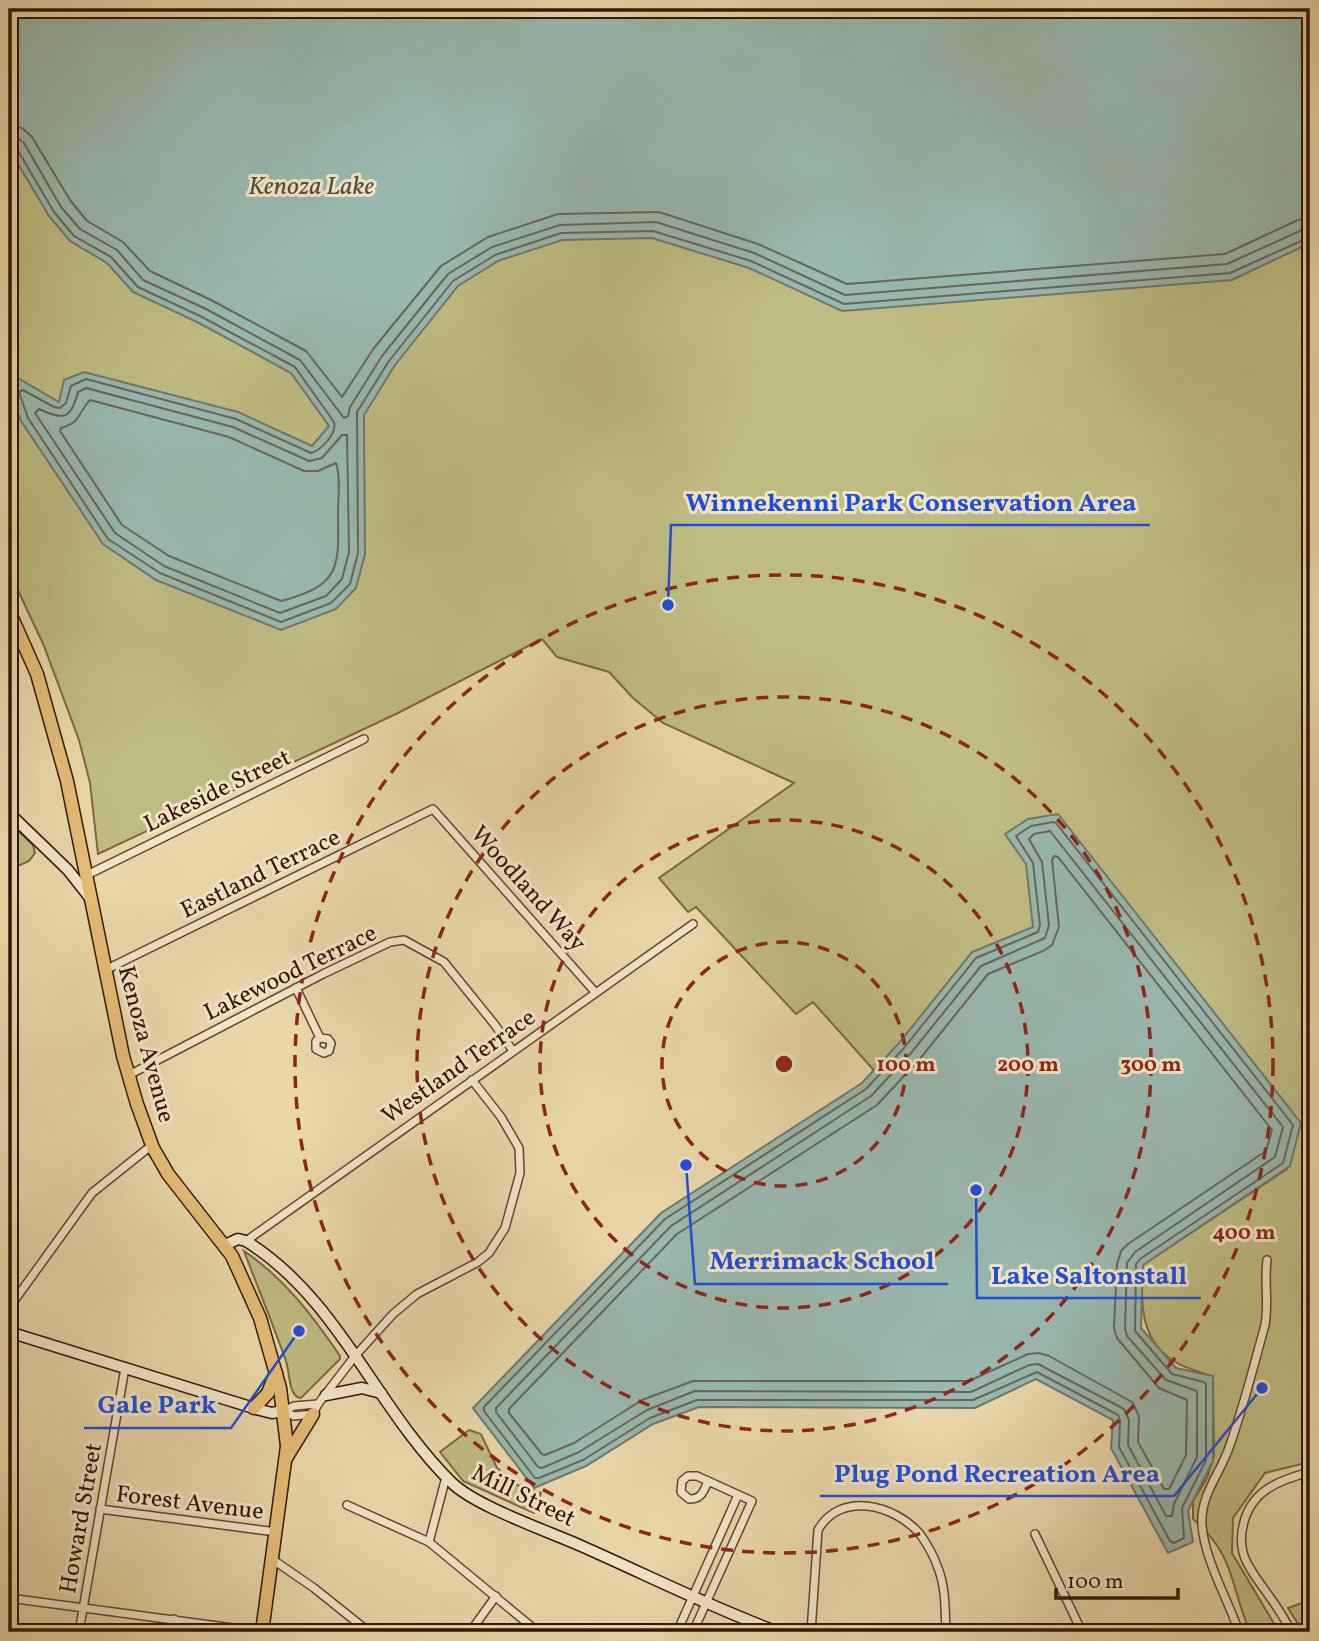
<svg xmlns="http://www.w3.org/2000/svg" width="1319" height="1641" viewBox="0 0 1319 1641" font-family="Vollkorn,serif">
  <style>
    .green { fill: #bfbc83; stroke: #796842; stroke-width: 2 }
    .water { fill: #99b8af; stroke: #70776a; stroke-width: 2 }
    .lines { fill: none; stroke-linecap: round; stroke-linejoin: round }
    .shore { stroke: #666658; stroke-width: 2 }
    .street-casing { stroke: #60462c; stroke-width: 10 }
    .secondary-casing { stroke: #331502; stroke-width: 13 }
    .primary-casing { stroke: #331502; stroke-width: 15 }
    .street { stroke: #f1e5c8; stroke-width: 7 }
    .secondary { stroke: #f1e5c8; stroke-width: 10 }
    .primary { stroke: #e4bc75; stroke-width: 12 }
    .ring { fill: none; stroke: #8f2418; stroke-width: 3.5; stroke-dasharray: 12 9 }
    .labels { text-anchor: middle; stroke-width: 6; stroke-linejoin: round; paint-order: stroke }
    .street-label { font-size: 24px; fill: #331502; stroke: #f1e5c8 }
    .water-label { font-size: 26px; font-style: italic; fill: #574e3f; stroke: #f1e5c8 }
    .centre { fill: #8f2418; stroke: #f1e5c8; stroke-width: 3.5 }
    .ring-label { font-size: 21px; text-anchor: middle; font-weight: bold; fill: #8f2418; stroke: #f1e5c8; stroke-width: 6; stroke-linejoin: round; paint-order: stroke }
    .leader { fill: none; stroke: #1d4ed8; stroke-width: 2.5 }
    .callout-dot { fill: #1d4ed8; stroke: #f1e5c8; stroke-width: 2.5 }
    .callout-label { font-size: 26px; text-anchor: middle; font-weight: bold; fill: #1d4ed8; stroke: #f1e5c8; stroke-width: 6; stroke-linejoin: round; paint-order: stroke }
  </style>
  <rect width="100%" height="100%" fill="#e9d7aa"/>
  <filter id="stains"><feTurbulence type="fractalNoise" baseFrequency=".00286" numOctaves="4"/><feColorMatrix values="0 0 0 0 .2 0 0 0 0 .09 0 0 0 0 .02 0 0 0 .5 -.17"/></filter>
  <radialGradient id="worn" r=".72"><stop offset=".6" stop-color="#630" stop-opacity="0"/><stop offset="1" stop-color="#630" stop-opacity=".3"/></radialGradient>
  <g class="green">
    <path d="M9,9H1310V1462L1265,1473L1233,1518L1232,1553L1279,1632H1250C1230,1586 1236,1556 1193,1519V1501L1207,1478L1214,1456L1213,1377C1202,1372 1187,1369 1177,1363C1140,1342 1140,1303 1143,1265L1287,1169L1292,1156L1034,867L1040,934L879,1076L813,1002L796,1014L696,907L688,912L659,878L794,783L663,723L633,698L609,672L557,657L542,639L398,713L98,854L90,783L79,740L44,646L9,571Z"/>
    <path d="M9,822L33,845L35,853L29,861L9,870Z"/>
    <path d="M244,1251C284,1278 313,1316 340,1356V1359L301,1398L297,1397C288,1389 290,1373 286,1361C273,1324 258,1288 244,1251Z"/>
    <path d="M469,1430L481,1434L497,1468L517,1485L541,1493L534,1513L463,1481L440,1452Z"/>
    <path d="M1310,1600V1626L1302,1630L1288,1608Z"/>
  </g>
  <g class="water">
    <path d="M10,9H1310V243L1232,280L842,311L749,268L652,238L562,240L498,261L458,286L395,365L364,415L365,554L356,588L336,609L281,630L156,580L103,544L21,421L9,388V373L59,402L64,380L84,372L238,412L312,446L329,426L291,373L199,323L133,292L107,263L70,241L49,216L9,149Z"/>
    <path d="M1058,814L1301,1123L1290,1166L1143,1265L1141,1328L1176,1368L1213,1376V1461L1188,1511L1193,1542L1168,1553L1111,1448L1113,1420L1036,1379L975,1408L699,1407L653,1424L586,1466L534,1488L473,1408L661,1213L862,1083L899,1043L972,952L1033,927L1026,864L1005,834L1028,819Z"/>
  </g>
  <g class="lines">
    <g class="shore">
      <path d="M9,126L22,128L32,137L70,200L87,221L123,242L150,271L211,300L306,351L342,397L374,348L441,266L488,237L558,214L659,212L758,244L847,284L1225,254L1298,220L1310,218"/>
      <path d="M9,137L18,138L24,143L61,207L80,229L117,250L143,280L206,309L300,360L344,418L348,416L350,407L382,356L448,274L492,247L560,225L656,222L754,253L845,295L1227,264L1302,230L1310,228"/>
      <path d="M9,146L17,149L54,212L74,236L111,257L138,287L202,317L295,367L334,422C337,433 322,450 311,453L236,419L86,379L71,386L66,403L60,408L54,407L23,390L19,392L28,418L108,539L160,573L281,622L331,603L350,584L358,553L357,412L389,361L453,281L495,255L561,233L653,231L751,261L844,304L1230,273L1310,237"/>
      <path d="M86,388L233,427L309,461L322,458L342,435H347L349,552L342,579L326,596L280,613L164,566L115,533L35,413L39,409C64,421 71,419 78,392Z"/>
      <path d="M90,400L229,437L304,471H318L336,463C341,477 338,497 338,513C339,569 340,585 281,601L169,556L122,525L60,431L61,428C82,422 78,412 90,400Z"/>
      <path d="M1053,822L1056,823L1293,1125L1283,1163L1140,1259L1136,1264L1135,1331L1172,1374L1204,1382L1206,1384V1460L1182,1508L1184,1538L1174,1543L1170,1541L1119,1447L1120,1420L1118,1415L1037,1372L973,1400H697L650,1418L583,1460L539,1478H535L484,1411V1407L665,1219L866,1089L904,1048L976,958L1038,932L1040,925L1033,863L1016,836L1031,826Z"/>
      <path d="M1050,831L1283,1127L1275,1157L1135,1252L1127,1263L1125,1328L1127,1336L1166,1380L1197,1391V1457L1174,1504L1172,1516H1166L1128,1445L1129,1420L1124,1409L1038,1364L1029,1365L971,1392L695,1391L647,1410L579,1452L542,1468L538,1467L496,1412V1408L671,1226L871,1096L911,1053L981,966L1045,938L1049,925L1042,862L1029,839L1034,834Z"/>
      <path d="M1054,856L1058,857L1272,1130L1266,1151L1128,1244L1121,1251L1117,1264L1114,1328L1117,1338L1159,1388L1187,1400L1186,1455L1169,1489H1164L1138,1442L1139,1416L1132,1402L1049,1356L1039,1353L1028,1354L969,1381H693L642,1400L574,1443L545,1455L542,1454L509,1413V1409L677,1234L877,1105L919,1060L988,974L1043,951L1052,945L1059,927L1052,860Z"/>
    </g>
    <g class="street-casing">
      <g id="street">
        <path d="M87,875L364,739"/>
        <path d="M105,970L433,809L595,992"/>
        <path d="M296,988L320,1038L316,1041V1049L324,1053L329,1051L331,1043L328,1039L320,1038"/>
        <path d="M129,1075L323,974L390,942L404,940L444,962L495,1025L513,1051"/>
        <path d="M246,1241L693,924"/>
        <path d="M9,1308L92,1193L152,1145"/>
        <path d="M283,1411L294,1416L313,1414L318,1404L355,1356L393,1314L417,1294L478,1262L489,1253L505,1228L520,1173L519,1148L501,1117L472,1080"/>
        <path d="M283,1411L294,1406L318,1404"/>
        <path d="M347,1505L429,1542L538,1632"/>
        <path d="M100,1509L276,1532"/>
        <path d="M1035,1534L1082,1632"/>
        <path d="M429,1542L446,1477"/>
        <path d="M272,1559L314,1588L369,1632"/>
        <path d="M9,1598L264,1632"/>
        <path d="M79,1632L125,1368"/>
        <path d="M172,1632L174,1619"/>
        <path d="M470,1632L496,1596"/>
        <path d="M677,1632L738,1495"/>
        <path d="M693,1632L752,1501L697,1476H688L682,1481L681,1492L689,1499C701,1500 704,1491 708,1481"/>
        <path d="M811,1632L818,1530C840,1491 894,1504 920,1534C927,1544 934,1556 938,1568C946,1588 945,1611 946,1632"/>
        <path d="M1239,1632C1228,1600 1204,1558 1202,1525C1200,1494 1221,1473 1230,1445C1244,1405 1254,1365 1265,1325C1269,1303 1264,1282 1267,1260"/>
        <path d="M1291,1632C1279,1605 1260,1587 1247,1563C1241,1551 1240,1539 1243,1526C1250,1491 1279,1480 1310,1472"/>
      </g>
    </g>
    <g class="secondary-casing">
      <g id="secondary">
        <path d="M9,813L68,870L90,898"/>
        <path d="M225,1245L238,1239L246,1241C338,1298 376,1408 451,1482C475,1506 545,1530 579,1545C645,1574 710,1607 778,1632"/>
        <path d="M9,1332L260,1410L272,1413L283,1411"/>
        <path d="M326,1395L362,1388L381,1393"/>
      </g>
    </g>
    <g class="primary-casing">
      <g id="primary">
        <path d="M9,611L37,674L67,781L123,1056L137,1104L153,1148L168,1174L232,1256L260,1318L280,1388L287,1446L262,1632"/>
        <path d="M254,1408L268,1393L276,1373"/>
        <path d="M286,1458L313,1414"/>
      </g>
    </g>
    <use href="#street" class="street"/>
    <use href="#secondary" class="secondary"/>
    <use href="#primary" class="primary"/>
  </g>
  <g class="ring">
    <circle cx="784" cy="1064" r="122"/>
    <circle cx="784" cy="1064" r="244"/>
    <circle cx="784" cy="1064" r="367"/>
    <circle cx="784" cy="1064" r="489"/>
  </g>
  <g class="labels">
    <g class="street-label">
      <text transform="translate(217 790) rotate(-26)" y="8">Lakeside Street</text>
      <text transform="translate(260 873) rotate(-26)" y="8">Eastland Terrace</text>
      <text transform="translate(529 888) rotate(48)" y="8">Woodland Way</text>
      <text transform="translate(290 972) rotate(-26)" y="8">Lakewood Terrace</text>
      <text transform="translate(147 1044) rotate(75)" y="8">Kenoza Avenue</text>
      <text transform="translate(458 1066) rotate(-35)" y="8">Westland Terrace</text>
      <text transform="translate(524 1495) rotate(26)" y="8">Mill Street</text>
      <text transform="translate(190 1502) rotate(7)" y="8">Forest Avenue</text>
      <text transform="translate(80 1518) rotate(-80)" y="8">Howard Street</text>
    </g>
    <g class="water-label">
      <text x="311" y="194">Kenoza Lake</text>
    </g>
  </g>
  <circle cx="784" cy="1064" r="10" class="centre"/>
  <g class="ring-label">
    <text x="906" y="1071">100 m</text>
    <text x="1028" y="1071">200 m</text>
    <text x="1151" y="1071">300 m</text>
    <text x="1244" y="1239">400 m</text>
  </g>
  <path class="leader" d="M668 605L671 525H1150M686 1165L695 1284H948M976 1190L977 1298H1201M299 1331L231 1428H84M1262 1388L1174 1496H820"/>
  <g class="callout-dot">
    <circle cx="668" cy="605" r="7"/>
    <circle cx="686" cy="1165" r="7"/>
    <circle cx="976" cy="1190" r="7"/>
    <circle cx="299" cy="1331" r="7"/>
    <circle cx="1262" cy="1388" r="7"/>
  </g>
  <g class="callout-label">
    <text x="911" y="511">Winnekenni Park Conservation Area</text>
    <text x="822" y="1269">Merrimack School</text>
    <text x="1089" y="1284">Lake Saltonstall</text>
    <text x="157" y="1413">Gale Park</text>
    <text x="997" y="1482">Plug Pond Recreation Area</text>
  </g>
  <rect width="1319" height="1641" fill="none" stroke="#e9d7aa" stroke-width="35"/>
  <rect x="10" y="10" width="1298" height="1620" fill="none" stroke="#331502" stroke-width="3.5"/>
  <rect x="18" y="18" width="1284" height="1606" fill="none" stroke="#331502" stroke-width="2"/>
  <path d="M1056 1588v10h122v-10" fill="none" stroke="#331502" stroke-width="3.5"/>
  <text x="1067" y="1588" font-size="21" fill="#331502" stroke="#f1e5c8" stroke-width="5" paint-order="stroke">100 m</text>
  <rect width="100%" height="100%" filter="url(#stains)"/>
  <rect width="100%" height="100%" fill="url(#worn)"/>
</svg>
